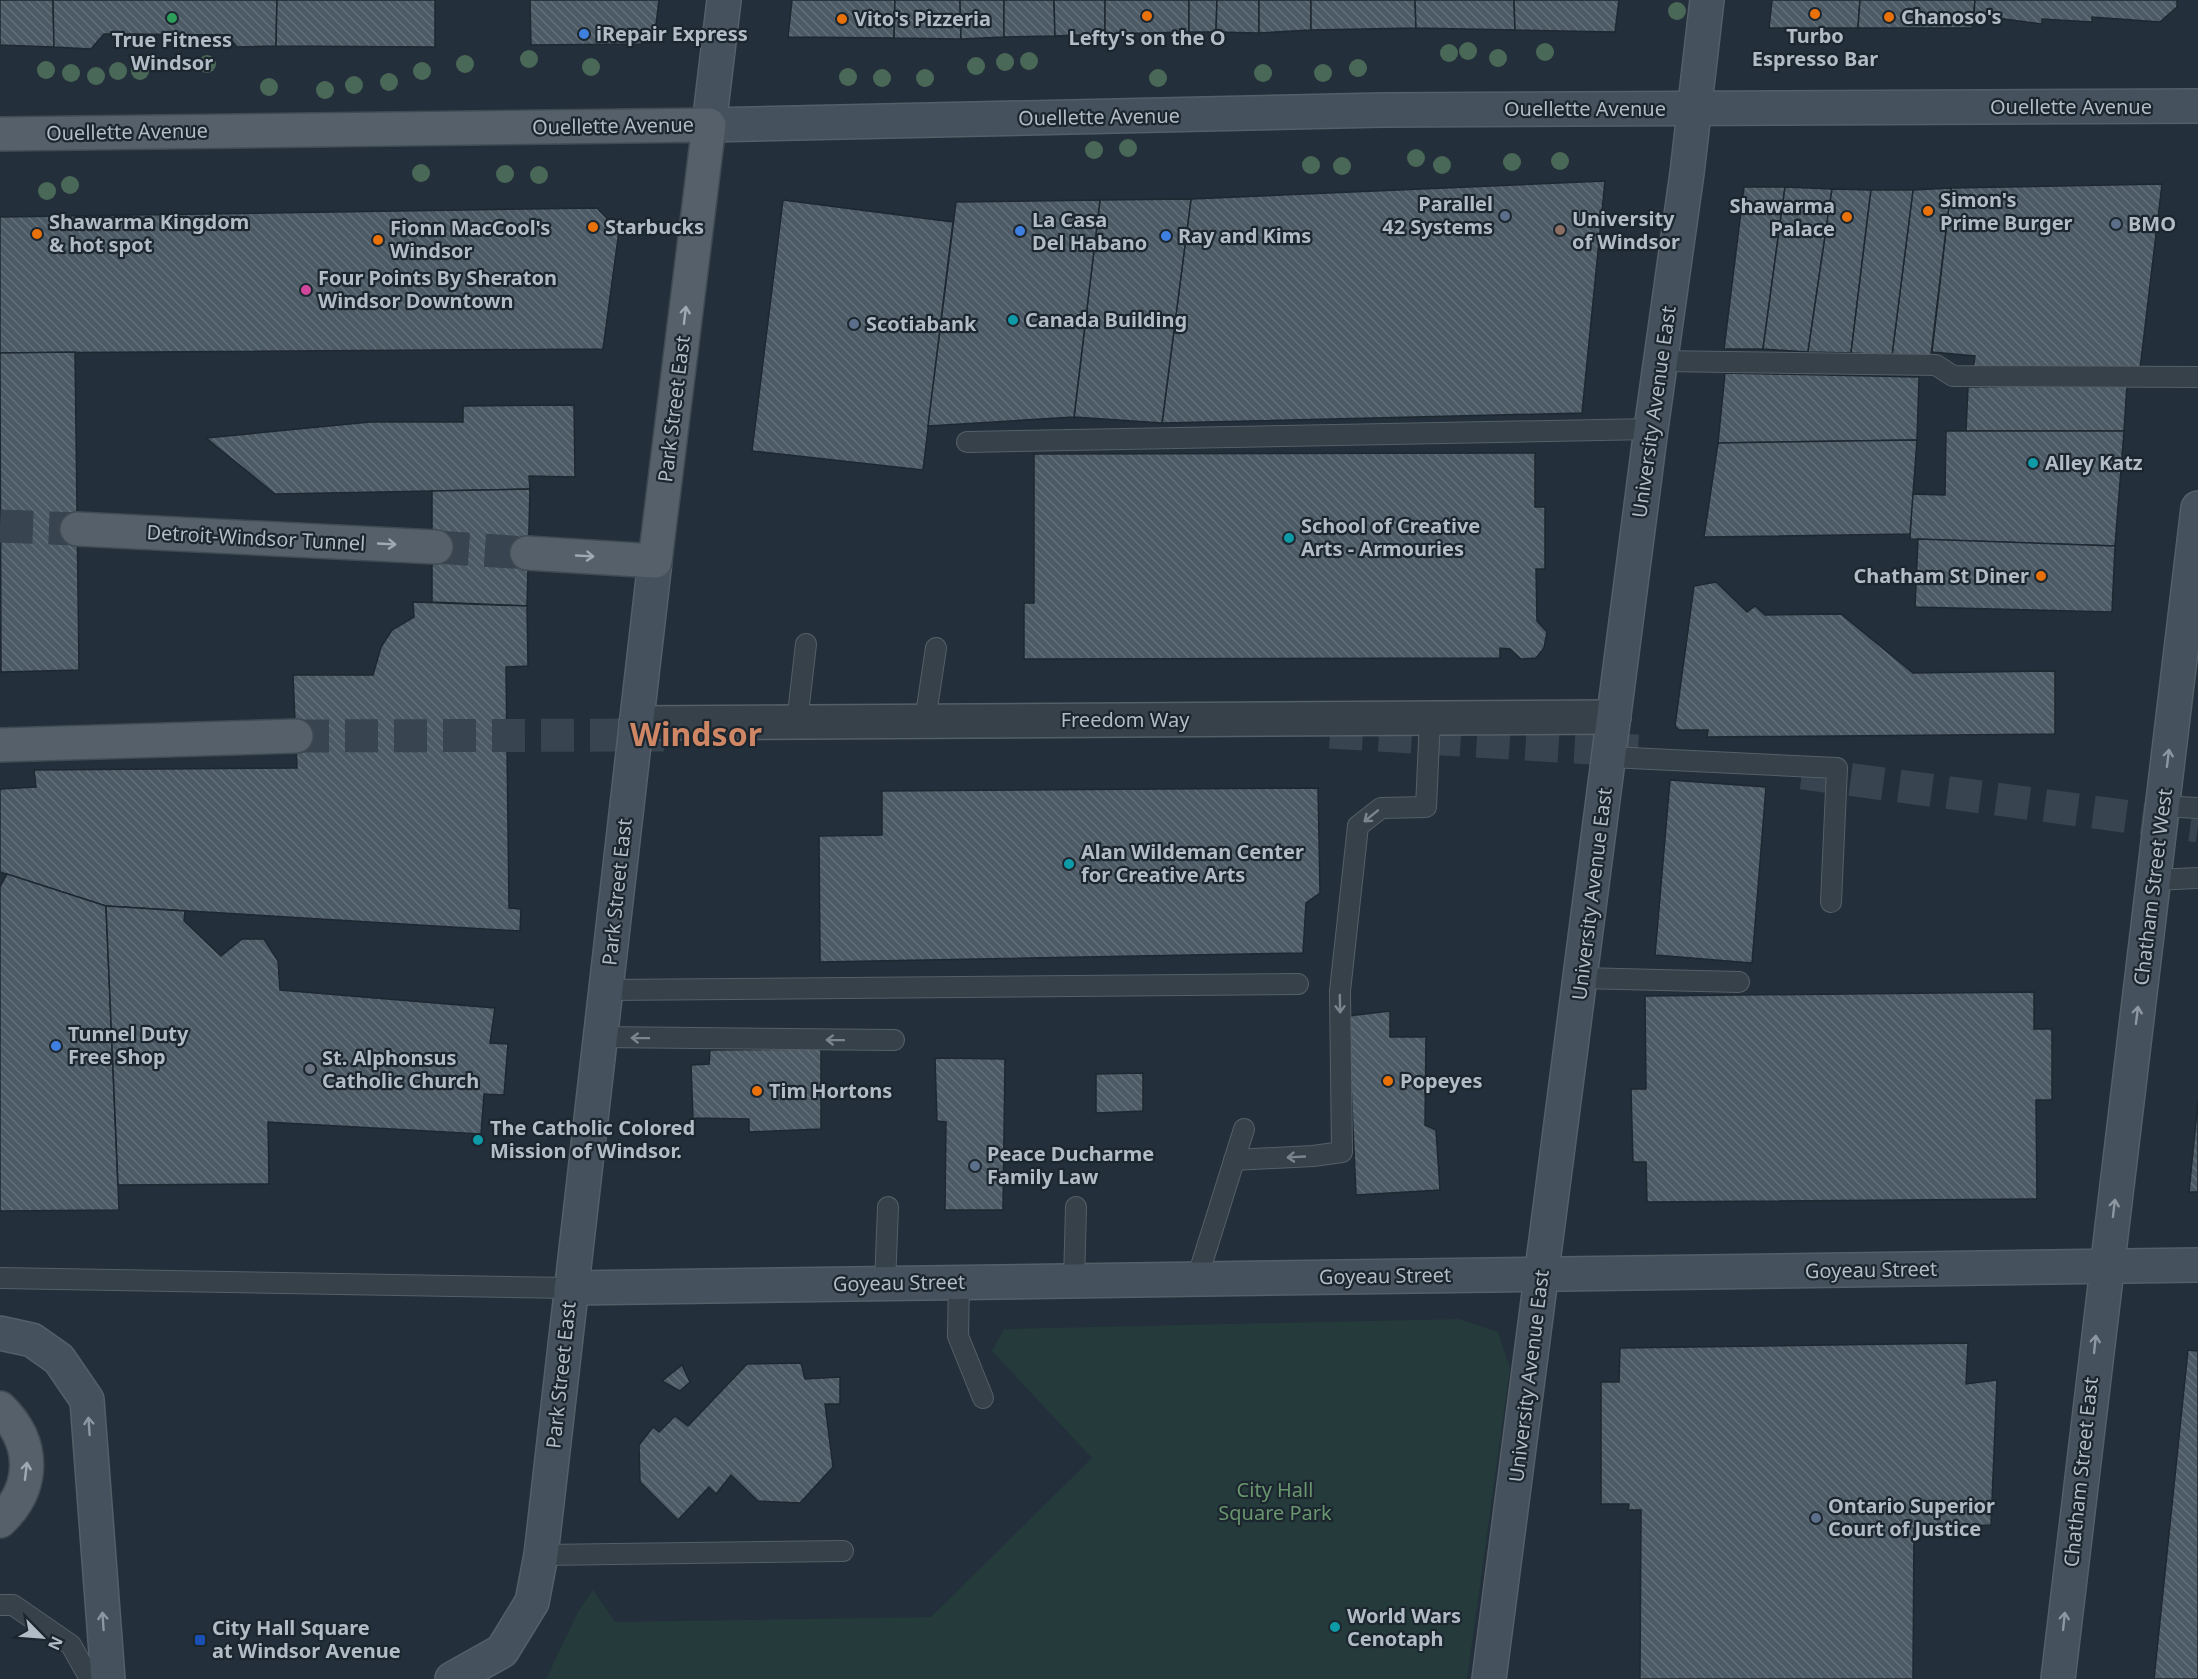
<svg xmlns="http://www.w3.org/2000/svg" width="2198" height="1679" viewBox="0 0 2198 1679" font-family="'Noto Sans',sans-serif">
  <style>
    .park { fill: #253b3b }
    .building { fill: url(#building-back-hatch); stroke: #1e2831; stroke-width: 1.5 }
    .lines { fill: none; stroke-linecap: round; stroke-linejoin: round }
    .primary-tunnel { stroke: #38444f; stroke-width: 33; stroke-dasharray: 33 16; stroke-linecap: butt }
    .lane-casing { stroke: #555f68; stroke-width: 22 }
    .street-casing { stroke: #555f68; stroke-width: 36 }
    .secondary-casing { stroke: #555f68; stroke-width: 36 }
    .primary-casing { stroke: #404a53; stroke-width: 36 }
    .lane { stroke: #37414a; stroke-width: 20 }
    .street { stroke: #37414a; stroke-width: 33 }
    .secondary { stroke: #45515d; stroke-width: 33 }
    .primary { stroke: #55606a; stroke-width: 33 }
    .tree { fill: #4a6857 }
    .oneway { stroke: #9faab4 }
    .oneway2 { stroke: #8c97a1 }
    .oneway3 { stroke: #7b858e }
    .food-dot { fill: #e8710a; stroke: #1c262f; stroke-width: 2 }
    .leisure-dot { fill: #2e9e5b; stroke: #1c262f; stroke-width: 2 }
    .shop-dot { fill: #3f7fe0; stroke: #1c262f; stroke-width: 2 }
    .service-dot { fill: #5c6f8a; stroke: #1c262f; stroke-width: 2 }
    .education-dot { fill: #8d6e63; stroke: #1c262f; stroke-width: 2 }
    .hotel-dot { fill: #d1479c; stroke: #1c262f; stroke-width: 2 }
    .culture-dot { fill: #0f9aa8; stroke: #1c262f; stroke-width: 2 }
    .worship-dot { fill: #6b7280; stroke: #1c262f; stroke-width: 2 }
    .transit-dot { fill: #1a4fb4; stroke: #1c262f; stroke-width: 2 }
    .labels { text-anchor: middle; stroke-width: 4.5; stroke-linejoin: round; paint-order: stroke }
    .poi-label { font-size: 20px; font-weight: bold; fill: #b2bcc6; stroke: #1c262f; text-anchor: start }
    .street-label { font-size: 20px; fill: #b2bcc6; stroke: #1c262f }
    .park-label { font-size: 20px; fill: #6a966f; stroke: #1c262f }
    .town-label { font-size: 32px; font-weight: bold; fill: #cf8664; stroke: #1c262f }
  </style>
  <defs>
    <pattern id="building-back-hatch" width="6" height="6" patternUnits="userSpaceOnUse" patternTransform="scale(1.5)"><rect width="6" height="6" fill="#4c5a65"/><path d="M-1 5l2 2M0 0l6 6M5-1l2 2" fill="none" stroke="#63707a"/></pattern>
  </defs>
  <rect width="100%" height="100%" fill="#232f3a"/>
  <path class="park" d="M1459,1319L1498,1332L1510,1368L1467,1679H546L578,1612L593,1590L615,1622L931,1617L1092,1458L992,1351L1004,1329Z"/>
  <g class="building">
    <path d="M0,0H53L54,47L0,45Z"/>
    <path d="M53,0H277L276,46L237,47L227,35L117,34H104L91,49L54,47Z"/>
    <path d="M277,0H435V47L276,46Z"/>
    <path d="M530,0H659L655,33L641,44L531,45Z"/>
    <path d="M792,0H895L894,38L788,37Z"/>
    <path d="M895,0H960L961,39L894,38Z"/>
    <path d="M960,0H1004V37L961,39Z"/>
    <path d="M1004,0H1054L1055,36L1004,37Z"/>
    <path d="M1054,0H1105V34L1055,36Z"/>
    <path d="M1105,0H1189V32L1105,34Z"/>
    <path d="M1189,0H1217L1216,32H1189Z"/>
    <path d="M1217,0H1259V33L1216,32Z"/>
    <path d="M1259,0H1311V30L1259,33Z"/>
    <path d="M1311,0H1415L1416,28L1311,30Z"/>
    <path d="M1415,0H1514L1515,30L1416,28Z"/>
    <path d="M1514,0H1619L1615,32L1515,30Z"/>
    <path d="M1772,0H1860L1858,28H1769Z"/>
    <path d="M1860,0H1975L1972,28H1858Z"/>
    <path d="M1975,0H2177V7L2160,22L2092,17V22L2042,19V24L1974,15Z"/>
    <path d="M1605,181L1582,413L1162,423L1191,199Z"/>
    <path d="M2162,184L2140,369L1973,370L1975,356L1932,352L1951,188Z"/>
    <path d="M1744,187H1785L1763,349H1724Z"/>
    <path d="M1785,187L1832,189L1808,352L1763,349Z"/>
    <path d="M1951,188L1931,355H1892L1913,190Z"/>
    <path d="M1832,189L1871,190L1851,353L1808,352Z"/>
    <path d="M1871,190H1913L1892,355L1851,353Z"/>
    <path d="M1191,199L1162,423L1074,417L1100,200Z"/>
    <path d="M783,200L953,222L923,470L752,451Z"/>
    <path d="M1100,200L1074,417L928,426L956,202Z"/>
    <path d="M597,208L619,231L603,349L0,353V217Z"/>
    <path d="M75,352L79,670L1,672L0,353Z"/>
    <path d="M1725,373L1919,377L1917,440L1718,443Z"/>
    <path d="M2127,384L2124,431H1966L1968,387Z"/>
    <path d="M574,405L575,477L529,476L530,489L275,494L206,438L370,422H463V406Z"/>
    <path d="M1946,431H2124L2115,546L1910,539L1912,494L1945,495Z"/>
    <path d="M1917,440L1910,534L1704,537L1718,443Z"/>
    <path d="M1535,453V507H1545V569H1536L1537,621L1547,632L1544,648L1536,658L1521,659L1510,649L1500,648V658L1024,659V603H1034V454Z"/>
    <path d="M530,489L527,606L432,602V491Z"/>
    <path d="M1918,539L2115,546L2112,612L1915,607Z"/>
    <path d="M1716,582L1747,612L1755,606L1765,615L1841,614L1913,673L2055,671V734L1707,737L1708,730H1679L1675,726L1694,586Z"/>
    <path d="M413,602L527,606L528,666L506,667L509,908L521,909L520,931L106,906L0,872V789L36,787L34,770L297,768L293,675H373L381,647L392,630L414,617Z"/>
    <path d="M1670,780L1766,787L1752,963L1655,955Z"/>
    <path d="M1318,788L1320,893L1306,903L1303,953L820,962L819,836L882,835V791Z"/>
    <path d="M7,874L106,906L119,1210L0,1211V887Z"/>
    <path d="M106,906L185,911L184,921L221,956L242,939H264L278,961L280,990L495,1008L490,1043L508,1044L504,1095L484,1094L481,1134L268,1122L269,1184L118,1185Z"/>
    <path d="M2034,992V1029H2052V1100H2036L2037,1199L1647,1202L1646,1162H1633L1631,1089H1646L1645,996Z"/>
    <path d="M1390,1011V1037H1426L1425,1125L1436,1130L1440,1190L1356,1195L1348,1016Z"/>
    <path d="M821,1049V1129L749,1132V1119L693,1118L691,1065L709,1064L710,1050Z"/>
    <path d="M935,1058L1005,1059L1003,1210H945L946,1122L937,1121Z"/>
    <path d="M1143,1073V1111L1096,1113V1074Z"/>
    <path d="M2198,1101V1192H2189Z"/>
    <path d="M1968,1343L1966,1384L1997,1380L1991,1525L1914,1528L1913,1679H1640L1641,1510H1628L1629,1504H1601V1382H1619L1620,1348Z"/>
    <path d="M2188,1350L2198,1351V1679H2154Z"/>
    <path d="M801,1363L805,1379L840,1377V1404H825L833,1467L800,1503L758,1501L731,1475L716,1494L709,1487L678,1520L640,1482L639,1445L653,1427L659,1432L675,1416L688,1426L747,1364Z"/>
    <path d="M682,1365L690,1382L680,1391L662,1381Z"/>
  </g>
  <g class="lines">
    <g class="primary-tunnel">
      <path d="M0,526L77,529"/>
      <path d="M436,547L527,553"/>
      <path d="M1330,732L1638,751"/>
      <path d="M296,736L664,735"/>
      <path d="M1802,773L2198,826"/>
    </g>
    <g class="lane-casing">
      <g id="lane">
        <path d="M1661,361L1936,365L1953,376L2198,377"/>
        <path d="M967,442L1651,429"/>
        <path d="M925,721L936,648"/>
        <path d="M797,722L806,644"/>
        <path d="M1610,757L1837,768L1831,902"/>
        <path d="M2162,806L2198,808"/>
        <path d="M2153,880L2198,878"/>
        <path d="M1581,978L1739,982"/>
        <path d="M606,990L1298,984"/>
        <path d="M601,1037L894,1040"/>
        <path d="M1234,1160L1313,1156L1342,1152L1340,991L1358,826L1381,808L1426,807L1430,718"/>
        <path d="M0,1278L571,1288"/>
        <path d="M1197,1279L1244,1129"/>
        <path d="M1074,1280L1076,1207"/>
        <path d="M959,1282L958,1336L983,1398"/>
        <path d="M885,1284L888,1207"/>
        <path d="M541,1555L843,1551"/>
        <path d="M0,1605H13L71,1645L90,1679"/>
      </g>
    </g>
    <g class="street-casing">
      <path id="street" d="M636,723L1614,717"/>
    </g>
    <g class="secondary-casing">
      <g id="secondary">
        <path d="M724,0L709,125L1383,110L2198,106"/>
        <path d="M571,1288L2198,1265"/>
        <path d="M0,1333L32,1340L59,1359L87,1400L108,1679"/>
        <path d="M452,1679L502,1651L532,1602L541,1555L655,561"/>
        <path d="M1489,1679L1651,429L1687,173L1707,0"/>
        <path d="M2058,1679C2102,1288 2152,898 2198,508"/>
      </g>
    </g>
    <g class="primary-casing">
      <g id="primary">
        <path d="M0,134L709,125L655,561L527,553"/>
        <path d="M77,529L436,547"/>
        <path d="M0,745L296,736"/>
        <path d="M0,1408C35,1442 36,1487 0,1521"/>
      </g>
    </g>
    <use href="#lane" class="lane"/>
    <use href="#street" class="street"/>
    <use href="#secondary" class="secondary"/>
    <use href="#primary" class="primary"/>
  </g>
  <g class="tree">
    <circle cx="1677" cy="11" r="9"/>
    <circle cx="1468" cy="51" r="9"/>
    <circle cx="1545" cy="52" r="9"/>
    <circle cx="1449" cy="53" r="9"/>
    <circle cx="1498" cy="58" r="9"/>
    <circle cx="529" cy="59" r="9"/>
    <circle cx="1029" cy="61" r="9"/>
    <circle cx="1005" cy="62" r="9"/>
    <circle cx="207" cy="64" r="9"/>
    <circle cx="465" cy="64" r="9"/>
    <circle cx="976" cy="66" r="9"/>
    <circle cx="591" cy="67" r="9"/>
    <circle cx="1358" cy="68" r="9"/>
    <circle cx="46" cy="70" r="9"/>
    <circle cx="118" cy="71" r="9"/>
    <circle cx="140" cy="71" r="9"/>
    <circle cx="422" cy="71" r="9"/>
    <circle cx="71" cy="73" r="9"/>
    <circle cx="1263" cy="73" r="9"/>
    <circle cx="1323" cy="73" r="9"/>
    <circle cx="96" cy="76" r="9"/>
    <circle cx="848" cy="77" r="9"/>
    <circle cx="882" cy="78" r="9"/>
    <circle cx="925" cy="78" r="9"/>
    <circle cx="1158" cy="78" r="9"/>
    <circle cx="389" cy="82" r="9"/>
    <circle cx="354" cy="85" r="9"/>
    <circle cx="269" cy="87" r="9"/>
    <circle cx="325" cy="90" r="9"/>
    <circle cx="1128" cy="148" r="9"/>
    <circle cx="1094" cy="150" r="9"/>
    <circle cx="1416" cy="158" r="9"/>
    <circle cx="1560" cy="161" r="9"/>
    <circle cx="1512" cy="162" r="9"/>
    <circle cx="1311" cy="165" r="9"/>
    <circle cx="1442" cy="165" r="9"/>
    <circle cx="1342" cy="166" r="9"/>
    <circle cx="421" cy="173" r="9"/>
    <circle cx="505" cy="174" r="9"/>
    <circle cx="539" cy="175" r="9"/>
    <circle cx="70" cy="185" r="9"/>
    <circle cx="47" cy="191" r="9"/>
  </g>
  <defs><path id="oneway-shaft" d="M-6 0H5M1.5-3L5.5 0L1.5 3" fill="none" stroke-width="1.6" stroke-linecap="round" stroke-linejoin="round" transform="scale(1.5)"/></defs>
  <g class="oneway">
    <use href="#oneway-shaft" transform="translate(685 315) rotate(-83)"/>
    <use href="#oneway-shaft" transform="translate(387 544) rotate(3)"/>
    <use href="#oneway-shaft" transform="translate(585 556) rotate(3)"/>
    <use href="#oneway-shaft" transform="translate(26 1471) rotate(-83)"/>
  </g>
  <g class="oneway2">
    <use href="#oneway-shaft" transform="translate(2168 758) rotate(-83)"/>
    <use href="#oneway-shaft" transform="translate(2137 1015) rotate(-83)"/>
    <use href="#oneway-shaft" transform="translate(2114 1208) rotate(-83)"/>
    <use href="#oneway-shaft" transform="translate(2095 1344) rotate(-84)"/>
    <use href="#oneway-shaft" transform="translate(89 1426) rotate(-94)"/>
    <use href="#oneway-shaft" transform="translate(103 1621) rotate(-94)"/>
    <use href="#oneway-shaft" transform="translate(2064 1621) rotate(-84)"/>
  </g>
  <g class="oneway3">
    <use href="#oneway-shaft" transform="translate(1371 816) rotate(141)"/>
    <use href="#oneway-shaft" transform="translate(1340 1004) rotate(89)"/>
    <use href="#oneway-shaft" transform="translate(640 1038) rotate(-179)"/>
    <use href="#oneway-shaft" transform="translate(835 1040) rotate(-179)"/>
    <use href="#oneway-shaft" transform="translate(1296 1157) rotate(177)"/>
  </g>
  <g class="food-dot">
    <circle cx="1815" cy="14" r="6"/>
    <circle cx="1147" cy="16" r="6"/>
    <circle cx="1889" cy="17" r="6"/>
    <circle cx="842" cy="19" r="6"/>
    <circle cx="1928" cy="211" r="6"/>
    <circle cx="1847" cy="217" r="6"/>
    <circle cx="593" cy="227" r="6"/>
    <circle cx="37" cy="234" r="6"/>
    <circle cx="378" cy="240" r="6"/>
    <circle cx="2041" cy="576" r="6"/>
    <circle cx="1388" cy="1081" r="6"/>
    <circle cx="757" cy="1091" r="6"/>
  </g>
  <circle class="leisure-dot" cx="172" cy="18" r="6"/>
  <g class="shop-dot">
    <circle cx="584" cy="34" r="6"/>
    <circle cx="1020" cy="231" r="6"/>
    <circle cx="1166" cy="236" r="6"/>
    <circle cx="56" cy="1046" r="6"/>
  </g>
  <g class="service-dot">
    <circle cx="1505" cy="216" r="6"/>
    <circle cx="2116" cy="224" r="6"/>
    <circle cx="854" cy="324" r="6"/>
    <circle cx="975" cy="1166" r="6"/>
    <circle cx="1816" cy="1518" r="6"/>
  </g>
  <circle class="education-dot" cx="1560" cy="230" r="6"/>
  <circle class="hotel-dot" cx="306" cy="290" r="6"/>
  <g class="culture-dot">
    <circle cx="1013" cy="320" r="6"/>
    <circle cx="2033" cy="463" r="6"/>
    <circle cx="1289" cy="538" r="6"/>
    <circle cx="1069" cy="864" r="6"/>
    <circle cx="478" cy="1140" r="6"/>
    <circle cx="1335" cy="1627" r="6"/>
  </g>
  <circle class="worship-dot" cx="310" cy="1069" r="6"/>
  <rect class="transit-dot" x="194" y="1634" width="12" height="12" rx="3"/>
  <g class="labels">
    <g class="poi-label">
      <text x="1901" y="24">Chanoso's</text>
      <text x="854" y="26">Vito's Pizzeria</text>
      <text x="596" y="41">iRepair Express</text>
      <text x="1815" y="43" text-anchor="middle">Turbo<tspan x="1815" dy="23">Espresso Bar</tspan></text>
      <text x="1147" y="45" text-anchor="middle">Lefty's on the O</text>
      <text x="172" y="47" text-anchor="middle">True Fitness<tspan x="172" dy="23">Windsor</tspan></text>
      <text x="1940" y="207">Simon's<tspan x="1940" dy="23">Prime Burger</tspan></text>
      <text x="1493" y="211" text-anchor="end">Parallel<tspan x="1493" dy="23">42 Systems</tspan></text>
      <text x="1835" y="213" text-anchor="end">Shawarma<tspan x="1835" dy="23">Palace</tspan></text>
      <text x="1572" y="226">University<tspan x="1572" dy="23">of Windsor</tspan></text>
      <text x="1032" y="227">La Casa<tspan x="1032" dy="23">Del Habano</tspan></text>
      <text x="49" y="229">Shawarma Kingdom<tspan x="49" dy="23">&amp; hot spot</tspan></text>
      <text x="2128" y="231">BMO</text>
      <text x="605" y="234">Starbucks</text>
      <text x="390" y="235">Fionn MacCool's<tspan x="390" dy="23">Windsor</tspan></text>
      <text x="1178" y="243">Ray and Kims</text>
      <text x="318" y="285">Four Points By Sheraton<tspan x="318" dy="23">Windsor Downtown</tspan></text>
      <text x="1025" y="327">Canada Building</text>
      <text x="866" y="331">Scotiabank</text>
      <text x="2045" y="470">Alley Katz</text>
      <text x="1301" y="533">School of Creative<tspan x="1301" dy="23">Arts - Armouries</tspan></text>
      <text x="2029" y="583" text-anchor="end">Chatham St Diner</text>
      <text x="1081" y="859">Alan Wildeman Center<tspan x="1081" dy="23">for Creative Arts</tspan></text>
      <text x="68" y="1041">Tunnel Duty<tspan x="68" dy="23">Free Shop</tspan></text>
      <text x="322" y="1065">St. Alphonsus<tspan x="322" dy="23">Catholic Church</tspan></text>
      <text x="1400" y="1088">Popeyes</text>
      <text x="769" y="1098">Tim Hortons</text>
      <text x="490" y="1135">The Catholic Colored<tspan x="490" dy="23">Mission of Windsor.</tspan></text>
      <text x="987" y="1161">Peace Ducharme<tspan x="987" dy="23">Family Law</tspan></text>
      <text x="1828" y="1513">Ontario Superior<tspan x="1828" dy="23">Court of Justice</tspan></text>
      <text x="1347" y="1623">World Wars<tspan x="1347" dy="23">Cenotaph</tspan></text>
      <text x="212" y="1635">City Hall Square<tspan x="212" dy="23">at Windsor Avenue</tspan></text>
    </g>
    <g class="street-label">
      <text x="2071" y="114">Ouellette Avenue</text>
      <text x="1585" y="116">Ouellette Avenue</text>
      <text transform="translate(1099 117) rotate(-1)" y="7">Ouellette Avenue</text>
      <text transform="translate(613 126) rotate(-1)" y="7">Ouellette Avenue</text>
      <text transform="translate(127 132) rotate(-1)" y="7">Ouellette Avenue</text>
      <text transform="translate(674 409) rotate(-83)" y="7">Park Street East</text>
      <text transform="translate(1654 412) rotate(-82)" y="7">University Avenue East</text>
      <text transform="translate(256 538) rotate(3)" y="7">Detroit-Windsor Tunnel</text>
      <text x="1125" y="727">Freedom Way</text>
      <text transform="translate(2153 887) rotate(-83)" y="7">Chatham Street West</text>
      <text transform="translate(617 892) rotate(-84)" y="7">Park Street East</text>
      <text transform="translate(1592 894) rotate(-83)" y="7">University Avenue East</text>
      <text transform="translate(1871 1270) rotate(-1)" y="7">Goyeau Street</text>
      <text transform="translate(1385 1276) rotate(-1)" y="7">Goyeau Street</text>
      <text transform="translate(899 1283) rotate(-1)" y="7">Goyeau Street</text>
      <text transform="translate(561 1375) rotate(-84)" y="7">Park Street East</text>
      <text transform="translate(1529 1376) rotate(-83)" y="7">University Avenue East</text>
      <text transform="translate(2081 1472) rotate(-84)" y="7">Chatham Street East</text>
    </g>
    <g class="park-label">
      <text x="1275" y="1497">City Hall<tspan x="1275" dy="23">Square Park</tspan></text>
    </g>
    <g class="town-label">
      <text x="696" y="746">Windsor</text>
    </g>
  </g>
  <g transform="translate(42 1637) rotate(115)" stroke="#1c262f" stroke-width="4.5" paint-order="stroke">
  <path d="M0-4.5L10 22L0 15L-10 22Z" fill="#b2bcc6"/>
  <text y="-9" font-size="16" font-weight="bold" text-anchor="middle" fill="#b2bcc6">N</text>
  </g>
</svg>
